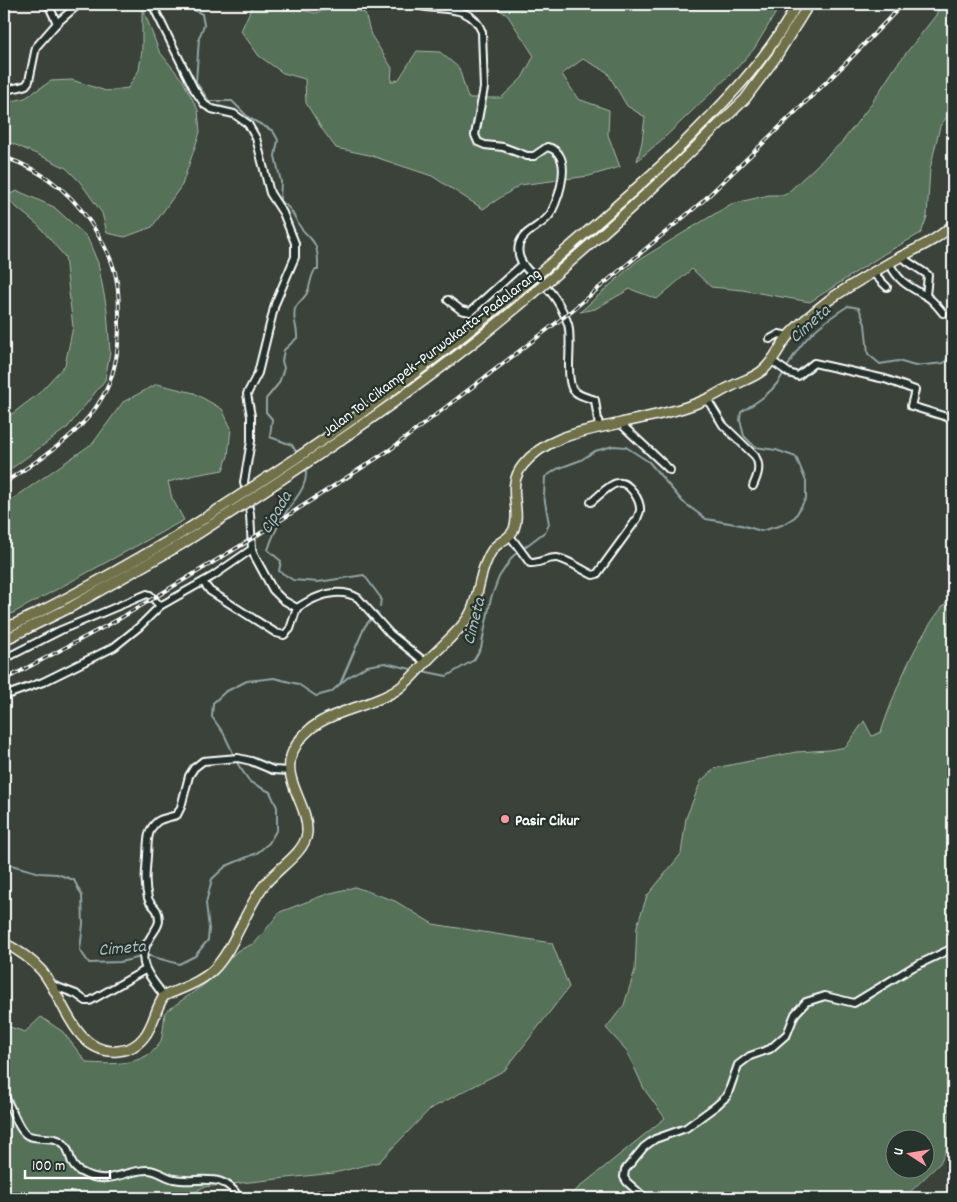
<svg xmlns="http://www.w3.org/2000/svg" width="957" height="1202" viewBox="0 0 957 1202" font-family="Dekko,sans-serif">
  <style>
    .green { fill: #547158; stroke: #aab8ac; fill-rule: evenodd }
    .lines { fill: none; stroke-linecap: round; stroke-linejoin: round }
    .stream { stroke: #91a5a7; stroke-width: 2 }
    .minor-casing { stroke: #fff; stroke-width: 10 }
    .highway-casing { stroke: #fff; stroke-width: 12 }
    .minor { stroke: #26332d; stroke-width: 6 }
    .highway { stroke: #6f704a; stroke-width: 9 }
    .rail-casing { stroke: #fff; stroke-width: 4 }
    .rail { stroke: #26332d; stroke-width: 2; stroke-dasharray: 5.5; stroke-linecap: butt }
    .highway-bridge-casing { stroke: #fff; stroke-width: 12; stroke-linecap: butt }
    .highway-bridge { stroke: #6f704a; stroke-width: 9 }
    .poi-dot { fill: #ff9aa2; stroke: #26332d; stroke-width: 2 }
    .labels { text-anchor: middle; stroke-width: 4.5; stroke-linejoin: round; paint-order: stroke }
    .street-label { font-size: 16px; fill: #fff; stroke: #26332d }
    .poi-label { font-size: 16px; font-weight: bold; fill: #fff; stroke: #26332d; text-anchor: start }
    .water-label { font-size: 18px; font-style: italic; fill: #acbcbd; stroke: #26332d }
  </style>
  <rect width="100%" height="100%" fill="#3b4239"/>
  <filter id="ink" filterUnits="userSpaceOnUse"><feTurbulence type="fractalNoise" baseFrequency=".02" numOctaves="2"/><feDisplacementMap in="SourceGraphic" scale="10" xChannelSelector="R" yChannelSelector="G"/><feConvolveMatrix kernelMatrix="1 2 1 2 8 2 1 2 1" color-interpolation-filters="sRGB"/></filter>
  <g filter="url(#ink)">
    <g class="green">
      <path d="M253,4H297L298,9L315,13L340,6L365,13L371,35L392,68L391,82L399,79L417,51L440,52L459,68L468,98H501L522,78L534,56L508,16L492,4H781L754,49L735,70L665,137L637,161L642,142L645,117L627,106L607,72L583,59L562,74L578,99L609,110L608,135L620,167L589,176L520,185L483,209L432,176L369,155L336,148L322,129L306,103L305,79L283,73L259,56L241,31Z"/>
      <path d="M940,4H953V109L940,126L930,169L927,217L921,233L884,254L810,302L742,290L711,287L692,269L657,299L630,289L595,309L580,312L637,261L731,204L769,195H785L842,142L869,107L896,66L936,15Z"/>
      <path d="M142,6L159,51L183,81L198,110L200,132L182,185L152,227L125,237L107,233L102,213L80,182L66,168L48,159L4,140V103L25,98L51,81L72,80L106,91L128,88L139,70L142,50Z"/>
      <path d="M18,191L54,207L87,237L98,263L107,310L110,352L105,380L68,427L4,474V420L38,394L65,365L73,327L65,257L38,225L10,202L4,209V196Z"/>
      <path d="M157,384L194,393L222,409L231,428L228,456L223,470L195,475L168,482L172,498L184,520L4,618V505L93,443L123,402Z"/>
      <path d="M953,595V1136L940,1163L904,1198H566L665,1118L644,1089L627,1051L606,1028L624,1005L635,970L637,926L647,896L681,854L686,818L701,781L715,768L796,752L829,750L846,747L864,721L872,736L881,732C897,685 919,630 953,595ZM894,1140H924V1170H894Z"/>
      <path d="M355,887L395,901L433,924L552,943L569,987L505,1070L430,1109L379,1162L334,1173L203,1187L187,1198H4V1025L25,1032L41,1017L63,1032L87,1063C111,1064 144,1067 160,1043C163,1038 164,1019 165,1012L205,984L237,951L255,943L280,912L327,894Z"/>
    </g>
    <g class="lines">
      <g class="stream">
        <path d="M183,4L202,14L204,25L199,38L196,82L209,101H232L249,118L273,131L278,140L275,156L281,182L280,201C294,209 293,217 301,228C305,233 311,238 314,243C319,251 318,262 318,270H315C310,277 311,285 307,293C304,299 297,303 295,309C292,319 298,328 297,338L284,350L282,361L284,368L279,383L266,399V412L272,419L270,437L292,445L297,453"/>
        <path d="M787,368C801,339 821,323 848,306L859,308L865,324L868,354L880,364L898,361L915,366L944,363L953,351"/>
        <path d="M306,468C308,488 295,498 285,514C278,525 272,537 268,550L281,561L279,571L293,580L318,582L364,575L381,598L380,607"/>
        <path d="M422,671L447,676L474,660L481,648L491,598L499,577L513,556L546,531L549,524L544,496L545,477L557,469L581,460L595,451L613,446L626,447L649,462L683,502L706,519L741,525L761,531L782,525L795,517L806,498V481L796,457L776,450L755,447L744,436L740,420L741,412C759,401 775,391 784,372"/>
        <path d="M340,684L365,626L371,619"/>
        <path d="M4,863L40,873L57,874L74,880L82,896L83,924L80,950L89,963L120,962L141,957"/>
        <path d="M146,955L179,964L195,956L208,940L209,929L206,903L212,879L226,866L257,853L269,843L277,829V807L270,792L250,782L239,766L224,734L212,717L213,703L225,692L247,681L274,678L298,684L316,696L331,692L347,678L367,666L385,663L415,670"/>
      </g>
      <g class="minor-casing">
        <g id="minor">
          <path d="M48,4L57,23"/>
          <path d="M152,4L194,89L205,105L212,109L234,114L248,124L256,138L270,193L283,213L295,243V257L275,304L258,373L247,394L251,416V441L244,482L250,514L252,549L255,557L273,590L283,600L297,608C314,597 338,586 358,598L390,634L425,662"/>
          <path d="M413,4C438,13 470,1 482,32L484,88L475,135L478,142L485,145L503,147L527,156H534L547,147C575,153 559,197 551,213C544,226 523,230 519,245C514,266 541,280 552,294C558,301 565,315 568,324C571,334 569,354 569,366C569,372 569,382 572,388C577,396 587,397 595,400L599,427"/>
          <path d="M4,90L20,87L26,85L29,81L36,47L57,23L79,4"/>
          <path d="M902,256L907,261L928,275L926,296"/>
          <path d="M889,263C900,283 907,285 926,296C933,300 938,307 943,313"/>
          <path d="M873,273L887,287"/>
          <path d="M448,300L461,310L470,312L523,264"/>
          <path d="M770,339L779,334L788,336"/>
          <path d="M772,361L789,373L798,376L814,363L885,379L915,390L911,406L953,419"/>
          <path d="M707,399L723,425L755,456C761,466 758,475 753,486"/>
          <path d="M620,423L670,470"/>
          <path d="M510,536L530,563C539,564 547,557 557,558C569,560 582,570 593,575L597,574L637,519C638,516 639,514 640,511C641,501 629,480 617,483C608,485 598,497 591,502"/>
          <path d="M203,582L210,591L276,633L284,635L290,629L297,608"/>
          <path d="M4,659L61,630L147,594L150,595L160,606"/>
          <path d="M4,696L43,682L114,647L139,627L160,606L213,576L252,549"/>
          <path d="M52,985L76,994L86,1001H90L145,970"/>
          <path d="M164,996C150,976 134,963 150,938C153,932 158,928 159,921C159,905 150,907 148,898C144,883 146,871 147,856C148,843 146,830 158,821C163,818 171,817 177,815L181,807L189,776L194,768L203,761L238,758L251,761L273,770L290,771"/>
          <path d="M4,1096C12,1106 17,1129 27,1135C39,1141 54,1134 64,1144C72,1152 68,1166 81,1172C109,1187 123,1170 148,1170C157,1170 165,1177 174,1179C198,1184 224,1170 239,1198"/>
          <path d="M311,1198L322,1194"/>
          <path d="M645,1198L627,1182L624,1177L625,1170L644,1147L655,1139L686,1128L716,1106L727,1096L738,1065L750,1056L770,1049L787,1034L795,1014L806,1002L825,996L854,1003L913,967L953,948"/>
        </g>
      </g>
      <g class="highway-casing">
        <g id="highway">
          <path d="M665,162C714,113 764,66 797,4"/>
          <path d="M674,168L745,99L776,57L809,4"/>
          <path d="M4,629C63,602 120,569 177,536"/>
          <path d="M4,640L71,607L182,544"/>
          <path d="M4,943C18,950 30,958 41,970C64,996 73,1055 118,1051C128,1050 138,1045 144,1037C154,1025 155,1009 164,996C180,989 199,983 212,971C232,953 245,911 262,888C274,870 305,854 307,833C309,804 280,779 293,751C312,710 361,712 395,691C407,684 416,672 426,662C438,649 453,637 464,623C479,605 477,580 487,560C489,555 492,549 497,545C503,540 511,537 514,529C522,509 505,487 523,465C547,435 587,431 621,423C651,416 682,411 709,398C716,395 723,390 730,387C741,381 754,378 763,370C774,361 779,347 788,336C800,323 815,311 829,300C849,286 870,274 891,262C912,250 936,242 953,224"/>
        </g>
      </g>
      <use href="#minor" class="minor"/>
      <use href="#highway" class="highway"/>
      <g class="rail-casing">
        <g id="rail">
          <path d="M4,157C48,172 77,197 100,238C105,247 110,256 113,266C119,283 119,304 119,323C119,347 115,375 103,396C82,435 39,459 4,483"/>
          <path d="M4,680L119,619L245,543L391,449L564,317L703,201L845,64L903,4"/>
        </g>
      </g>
      <use href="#rail" class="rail"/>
      <g class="highway-bridge-casing">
        <g id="highway-bridge">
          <path d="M177,536C253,487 330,438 402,383C494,314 581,239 665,162"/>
          <path d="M182,544C285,478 388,411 483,335C549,282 612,226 674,168"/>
        </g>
      </g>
      <use href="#highway-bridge" class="highway-bridge"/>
    </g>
  </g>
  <circle class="poi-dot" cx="505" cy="819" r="5"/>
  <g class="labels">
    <g class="street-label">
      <text transform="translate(431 351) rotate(-37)" y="6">Jalan Tol Cikampek–Purwakarta–Padalarang</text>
    </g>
    <g class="poi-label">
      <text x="515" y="825">Pasir Cikur</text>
    </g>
    <g class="water-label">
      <text transform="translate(809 323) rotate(-42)" y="6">Cimeta</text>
      <text transform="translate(275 512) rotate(-60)" y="6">Cipada</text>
      <text transform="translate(473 621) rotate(-76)" y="6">Cimeta</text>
      <text transform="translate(122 947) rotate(-5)" y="6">Cimeta</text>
    </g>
  </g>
  <rect width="957" height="1202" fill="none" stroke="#26332d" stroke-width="20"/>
  <rect x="10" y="10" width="937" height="1182" fill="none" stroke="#fff" stroke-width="2" filter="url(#ink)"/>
  <g transform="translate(910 1154) rotate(282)"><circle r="24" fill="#26332d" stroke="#7d8581"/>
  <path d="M0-4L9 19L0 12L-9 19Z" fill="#ff9aa2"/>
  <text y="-8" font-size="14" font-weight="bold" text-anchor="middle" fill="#ffffff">U</text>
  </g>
  <path d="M25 1170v8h85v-8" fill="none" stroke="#ffffff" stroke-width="2.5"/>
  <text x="32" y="1170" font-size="15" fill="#ffffff" stroke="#26332d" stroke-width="4" paint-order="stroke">100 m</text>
</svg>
